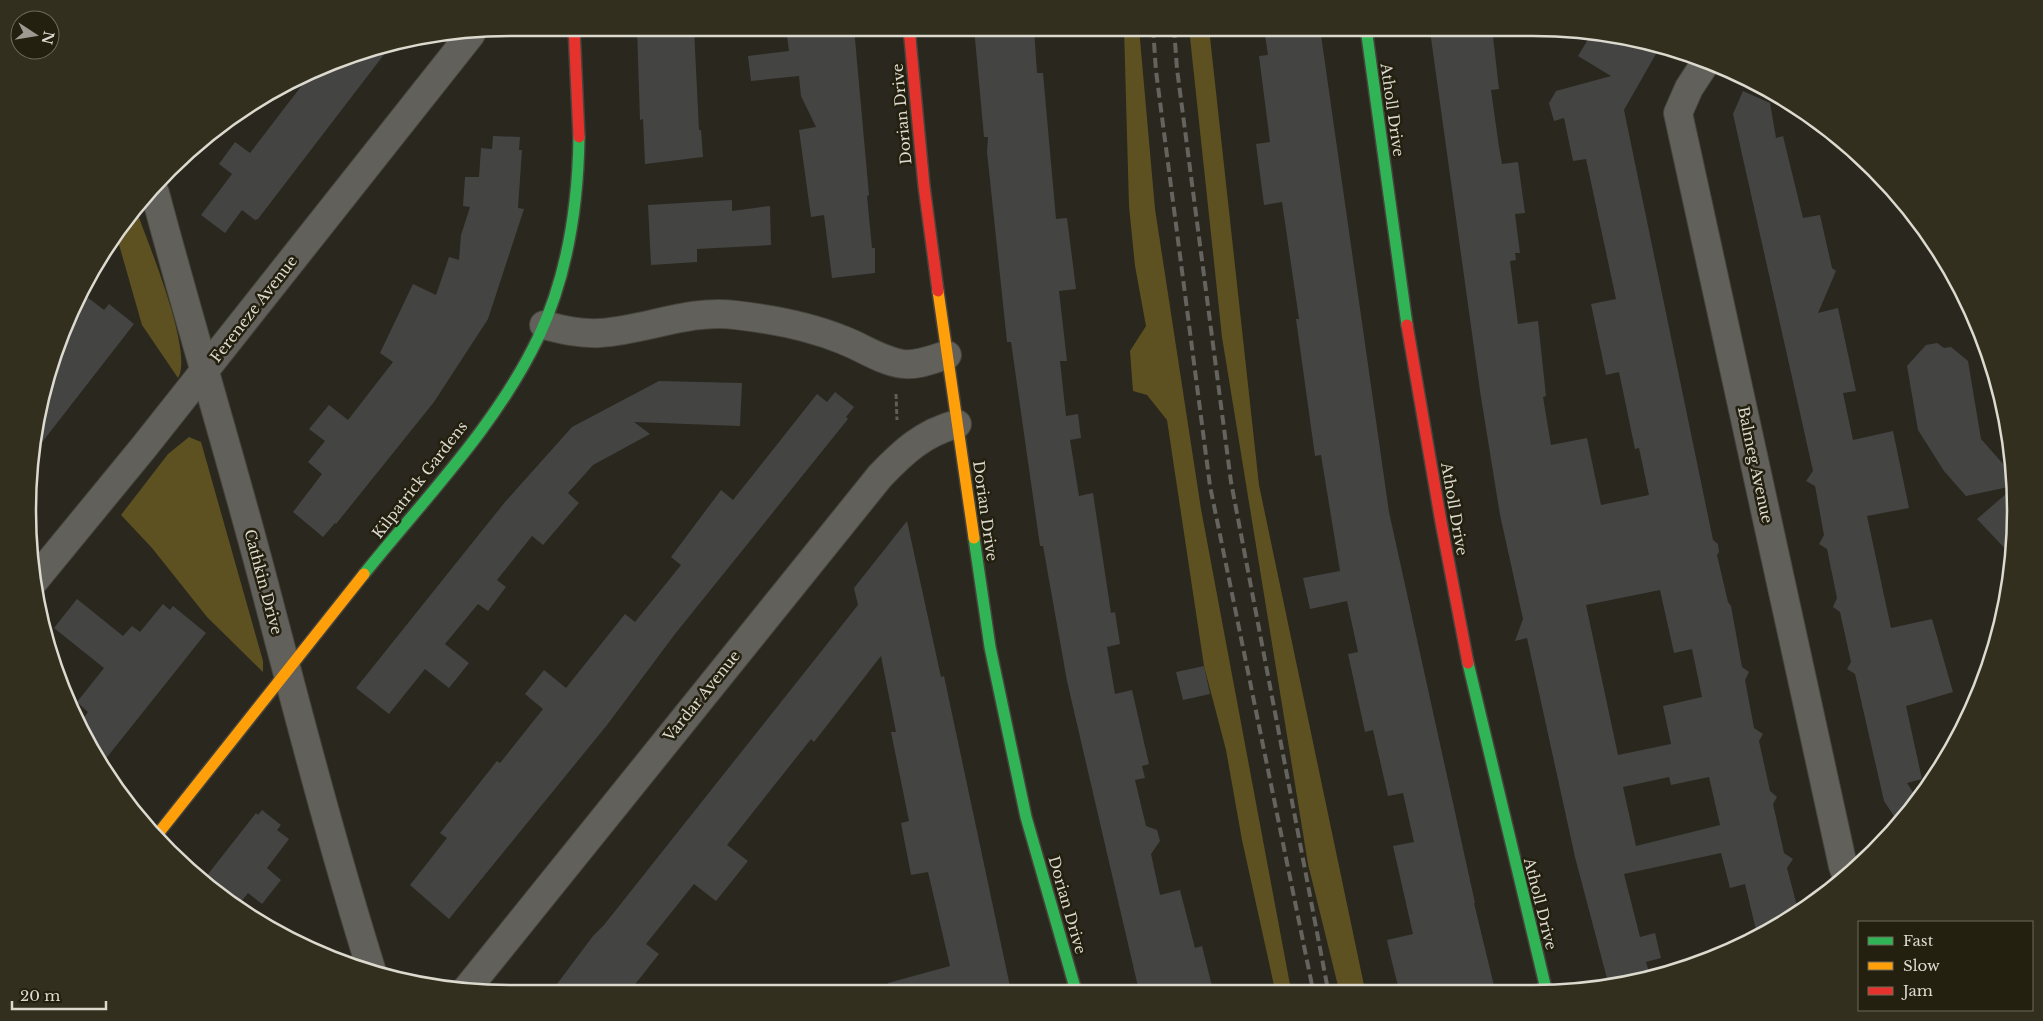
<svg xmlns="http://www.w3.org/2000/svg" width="2043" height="1021" viewBox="0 0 2043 1021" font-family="'Libre Baskerville',serif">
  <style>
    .forest { fill: #5d5121 }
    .building { fill: #444443; fill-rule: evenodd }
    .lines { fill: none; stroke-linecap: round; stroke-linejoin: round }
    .street-casing { stroke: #46443c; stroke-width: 30 }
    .fast-casing { stroke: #46443c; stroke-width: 14 }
    .slow-casing { stroke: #46443c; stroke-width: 14 }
    .jam-casing { stroke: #46443c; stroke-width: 14 }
    .path { stroke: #5f5e57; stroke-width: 3; stroke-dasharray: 5 2.5; stroke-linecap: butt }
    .street { stroke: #62605a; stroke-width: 28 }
    .fast { stroke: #30b455; stroke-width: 11 }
    .slow { stroke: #ff9f0a; stroke-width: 11 }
    .jam { stroke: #e5322d; stroke-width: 11 }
    .rail { stroke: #65635d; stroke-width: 4; stroke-dasharray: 10 5; stroke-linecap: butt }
    .labels { text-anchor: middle; stroke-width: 5; stroke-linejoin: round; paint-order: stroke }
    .street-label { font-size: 15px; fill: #dcdacf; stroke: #24200f }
    .rim { fill: none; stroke: #dcdacf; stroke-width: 2.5 }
  </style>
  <rect width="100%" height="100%" fill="#29271e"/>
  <g class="forest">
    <path d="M1124,28H1139L1155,209L1201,509L1291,990H1275L1242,840L1226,750L1204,666L1167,420L1147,395L1133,391L1130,351L1146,326L1135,266L1129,206Z"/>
    <path d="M1189,28H1209L1259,485L1365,990H1339L1308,864L1222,337Z"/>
    <path d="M137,212C148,243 194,353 178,378L142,325L116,234Z"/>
    <path d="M189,437L201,442L263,661V672L207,617L152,548L121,515L168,454Z"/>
  </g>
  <g class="building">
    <path d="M637,28H694L699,130H701L703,157L645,164L643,119L640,120Z"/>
    <path d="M786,28H854L869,195L867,196L872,248H875V273L832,278L824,215L811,217L799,130L816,127L801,96L799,76L751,81L748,56L789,51Z"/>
    <path d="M974,28H1034L1037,73H1043L1056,219L1067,218L1076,289L1059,291L1067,361H1060L1066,416L1078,414L1081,438L1070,440L1079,496L1093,493L1111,613L1115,612L1120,644L1107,647L1115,694L1132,690L1149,764L1142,766L1145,778L1135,780L1146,826L1157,830L1160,841L1151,854L1160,895L1180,890L1195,948L1202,946L1213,990L1139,991L1067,681L1043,546H1040L1011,342H1007L987,152L988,137H984Z"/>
    <path d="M1264,28H1320L1389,512L1475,903H1474L1495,990H1399L1391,958L1387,940L1413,934L1393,846L1414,842L1403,793L1388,796L1373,730L1365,732L1348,654L1358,652L1347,601L1310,609L1303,578L1340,571L1321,455L1315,456L1296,319H1299L1282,202L1264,205L1256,144L1270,142L1259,56L1268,55Z"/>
    <path d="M1453,28H1492L1499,89L1491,90L1499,147L1502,164L1518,162L1525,213L1515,214L1520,253H1515L1516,260L1510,261L1518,324L1538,321L1546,396L1543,397L1551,445L1587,438L1601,505L1649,495L1639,448L1635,449L1619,372L1606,375L1591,304L1616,299L1586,159L1573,161L1564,118L1554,121L1549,103L1556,91L1611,76L1578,56L1592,33L1661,45L1624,110L1713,540L1718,544L1719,552L1717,555L1728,602L1731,606L1742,667L1749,672L1745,680L1754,728L1763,734L1759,741L1770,791L1777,797L1773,804L1784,853L1793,859L1787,868L1798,910L1757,934L1745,884L1730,888L1721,853L1624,874L1640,937L1655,933L1661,958L1646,962L1650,975L1609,986L1575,857L1527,638L1515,641L1523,619L1500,515L1480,391L1430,31ZM1660,590L1674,653L1692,649L1702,697L1663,706L1671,744L1618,755L1586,605ZM1669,777L1671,785L1709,777L1720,825L1636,846L1623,787Z"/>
    <path d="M389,48L258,219L255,220L242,210L225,233L201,215L232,174L219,164L235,142L250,153L306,80L355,53Z"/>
    <path d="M1743,91L1770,103L1776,138L1783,136L1803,218L1820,215L1832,268L1836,271L1818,313L1838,308L1856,391L1843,393L1853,440L1893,431L1909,508L1867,516L1891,628L1932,619L1953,692L1906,706L1922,779L1907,783L1918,800L1898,822L1884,801L1855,674L1847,669L1851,662L1840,612L1833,607L1837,598L1827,549L1819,544L1824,535L1815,486L1806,481L1813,471L1733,114Z"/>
    <path d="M493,136L520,137L519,150H522L518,208L524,209L488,319L434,402L336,524L335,523L323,537L293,512L322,474L308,462L325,441L309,429L329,405L348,420L393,362L380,353L413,284L436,295L449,257L459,260L461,235L470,207L463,206L465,177H479L481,148L492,149Z"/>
    <path d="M732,200V211L770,206L771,245L697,249V262L651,265L648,205Z"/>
    <path d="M87,297L104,310L109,304L134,324L36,450L37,416L64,328Z"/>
    <path d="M1937,343L1944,348L1951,347L1968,361L1981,439L2012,474L2013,486L1966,496L1944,471L1918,430L1907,366L1926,345Z"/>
    <path d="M659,381L742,383L740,426L634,422L650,434L593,465L568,493L579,503L543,545L532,536L497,580L506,587L488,611L478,604L445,644L469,663L449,688L425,669L389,714L356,688L505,502L572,427Z"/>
    <path d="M835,392L854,407L846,417L848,419L675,634L607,725L449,919L410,885L447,838L440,833L497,761L500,763L543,709L525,694L544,670L566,688L625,614L635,622L681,565L671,557L721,490L733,500L817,394L827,402Z"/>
    <path d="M2013,488L2014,542L2012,556L1977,519Z"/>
    <path d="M907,521L941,677L944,676L1011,991H889L888,983L950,966L928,872L911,875L901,823L909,821L891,732H896L881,656L814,742L811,739L727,845L748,861L716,901L694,884L646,944L659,954L629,992H551L593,936L604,925L858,605L854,588Z"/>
    <path d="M77,599L123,636L132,626L140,632L163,604L170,610L173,606L206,633L104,761L78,725L88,712L77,702L104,668L54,628Z"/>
    <path d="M1204,666L1210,694L1183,700L1176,672Z"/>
    <path d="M262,810L281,825L277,830L289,839L267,868L281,880L262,904L248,893L240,903L205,878L256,813L258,815Z"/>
  </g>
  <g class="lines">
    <g class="street-casing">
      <g id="street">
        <path d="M1706,62L1689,88L1678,113L1843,866L1846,874"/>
        <path d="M155,193C189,321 228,448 262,576C297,709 331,841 372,972"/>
        <path d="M544,325C563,330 580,334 600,333C646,330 689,309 735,315C771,319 809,326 843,340C862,347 881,361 903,364C917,366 933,359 947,355"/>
        <path d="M34,581L144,447L471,34"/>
        <path d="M466,990L880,476C903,452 923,433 957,424"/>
      </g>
    </g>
    <g class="fast-casing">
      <g id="fast">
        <path d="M1366,28L1407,325"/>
        <path d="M974,538L990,647L1026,817L1076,991"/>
        <path d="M364,574C425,498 497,425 539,336C568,274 578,205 579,137"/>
        <path d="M1468,663L1546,989"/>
      </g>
    </g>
    <g class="slow-casing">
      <g id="slow">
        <path d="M938,291L974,538"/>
        <path d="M157,835L364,574"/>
      </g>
    </g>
    <g class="jam-casing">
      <g id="jam">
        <path d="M574,28L579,137"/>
        <path d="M909,28L924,186L938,291"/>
        <path d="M1407,325L1441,522L1468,663"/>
      </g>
    </g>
    <path class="path" d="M896,394L897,420"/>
    <use href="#street" class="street"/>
    <use href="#fast" class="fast"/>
    <use href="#slow" class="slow"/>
    <use href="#jam" class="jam"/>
    <g class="rail">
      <path d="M1153,28L1156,71L1210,486L1313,990"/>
      <path d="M1174,28L1177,69L1231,482L1328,990"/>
    </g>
  </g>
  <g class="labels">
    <g class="street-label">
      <text transform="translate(1392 110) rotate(82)" y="5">Atholl Drive</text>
      <text transform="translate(902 114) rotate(-95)" y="5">Dorian Drive</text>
      <text transform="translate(254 309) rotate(-52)" y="5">Fereneze Avenue</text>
      <text transform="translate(1755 465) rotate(78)" y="5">Balmeg Avenue</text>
      <text transform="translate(420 480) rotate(-52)" y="5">Kilpatrick Gardens</text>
      <text transform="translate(1454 509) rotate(80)" y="5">Atholl Drive</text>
      <text transform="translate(985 511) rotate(82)" y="5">Dorian Drive</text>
      <text transform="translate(263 582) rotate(75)" y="5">Cathkin Drive</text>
      <text transform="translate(702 696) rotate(-51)" y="5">Vardar Avenue</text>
      <text transform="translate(1540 904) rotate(76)" y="5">Atholl Drive</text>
      <text transform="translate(1067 905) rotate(74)" y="5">Dorian Drive</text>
    </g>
  </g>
  <path d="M0 0H2043V1021H0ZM510 36H1533A474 474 0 0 1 2007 510V511A474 474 0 0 1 1533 985H510A474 474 0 0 1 36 511V510A474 474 0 0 1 510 36Z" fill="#332f1e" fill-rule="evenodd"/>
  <path class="rim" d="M510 36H1533A474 474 0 0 1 2007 510V511A474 474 0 0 1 1533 985H510A474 474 0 0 1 36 511V510A474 474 0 0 1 510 36Z"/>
  <rect x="1858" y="921" width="175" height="90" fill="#24200f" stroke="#6e6a5c"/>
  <rect x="1868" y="937" width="25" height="8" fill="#30b455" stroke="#6e6a5c"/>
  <text x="1903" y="946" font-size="15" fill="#dcdacf">Fast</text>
  <rect x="1868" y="962" width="25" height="8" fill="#ff9f0a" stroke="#6e6a5c"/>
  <text x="1903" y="971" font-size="15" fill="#dcdacf">Slow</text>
  <rect x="1868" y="987" width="25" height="8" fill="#e5322d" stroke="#6e6a5c"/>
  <text x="1903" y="996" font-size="15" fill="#dcdacf">Jam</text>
  <g transform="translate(35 35) rotate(102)"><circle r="24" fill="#24200f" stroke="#6e6a5c"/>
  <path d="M0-4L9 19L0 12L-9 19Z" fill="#9d9b91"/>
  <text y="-8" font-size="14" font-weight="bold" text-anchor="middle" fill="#dcdacf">N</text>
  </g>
  <path d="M12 1001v8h94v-8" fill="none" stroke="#dcdacf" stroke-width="2.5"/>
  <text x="20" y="1001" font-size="15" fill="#dcdacf" stroke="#24200f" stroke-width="4" paint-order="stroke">20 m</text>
</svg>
